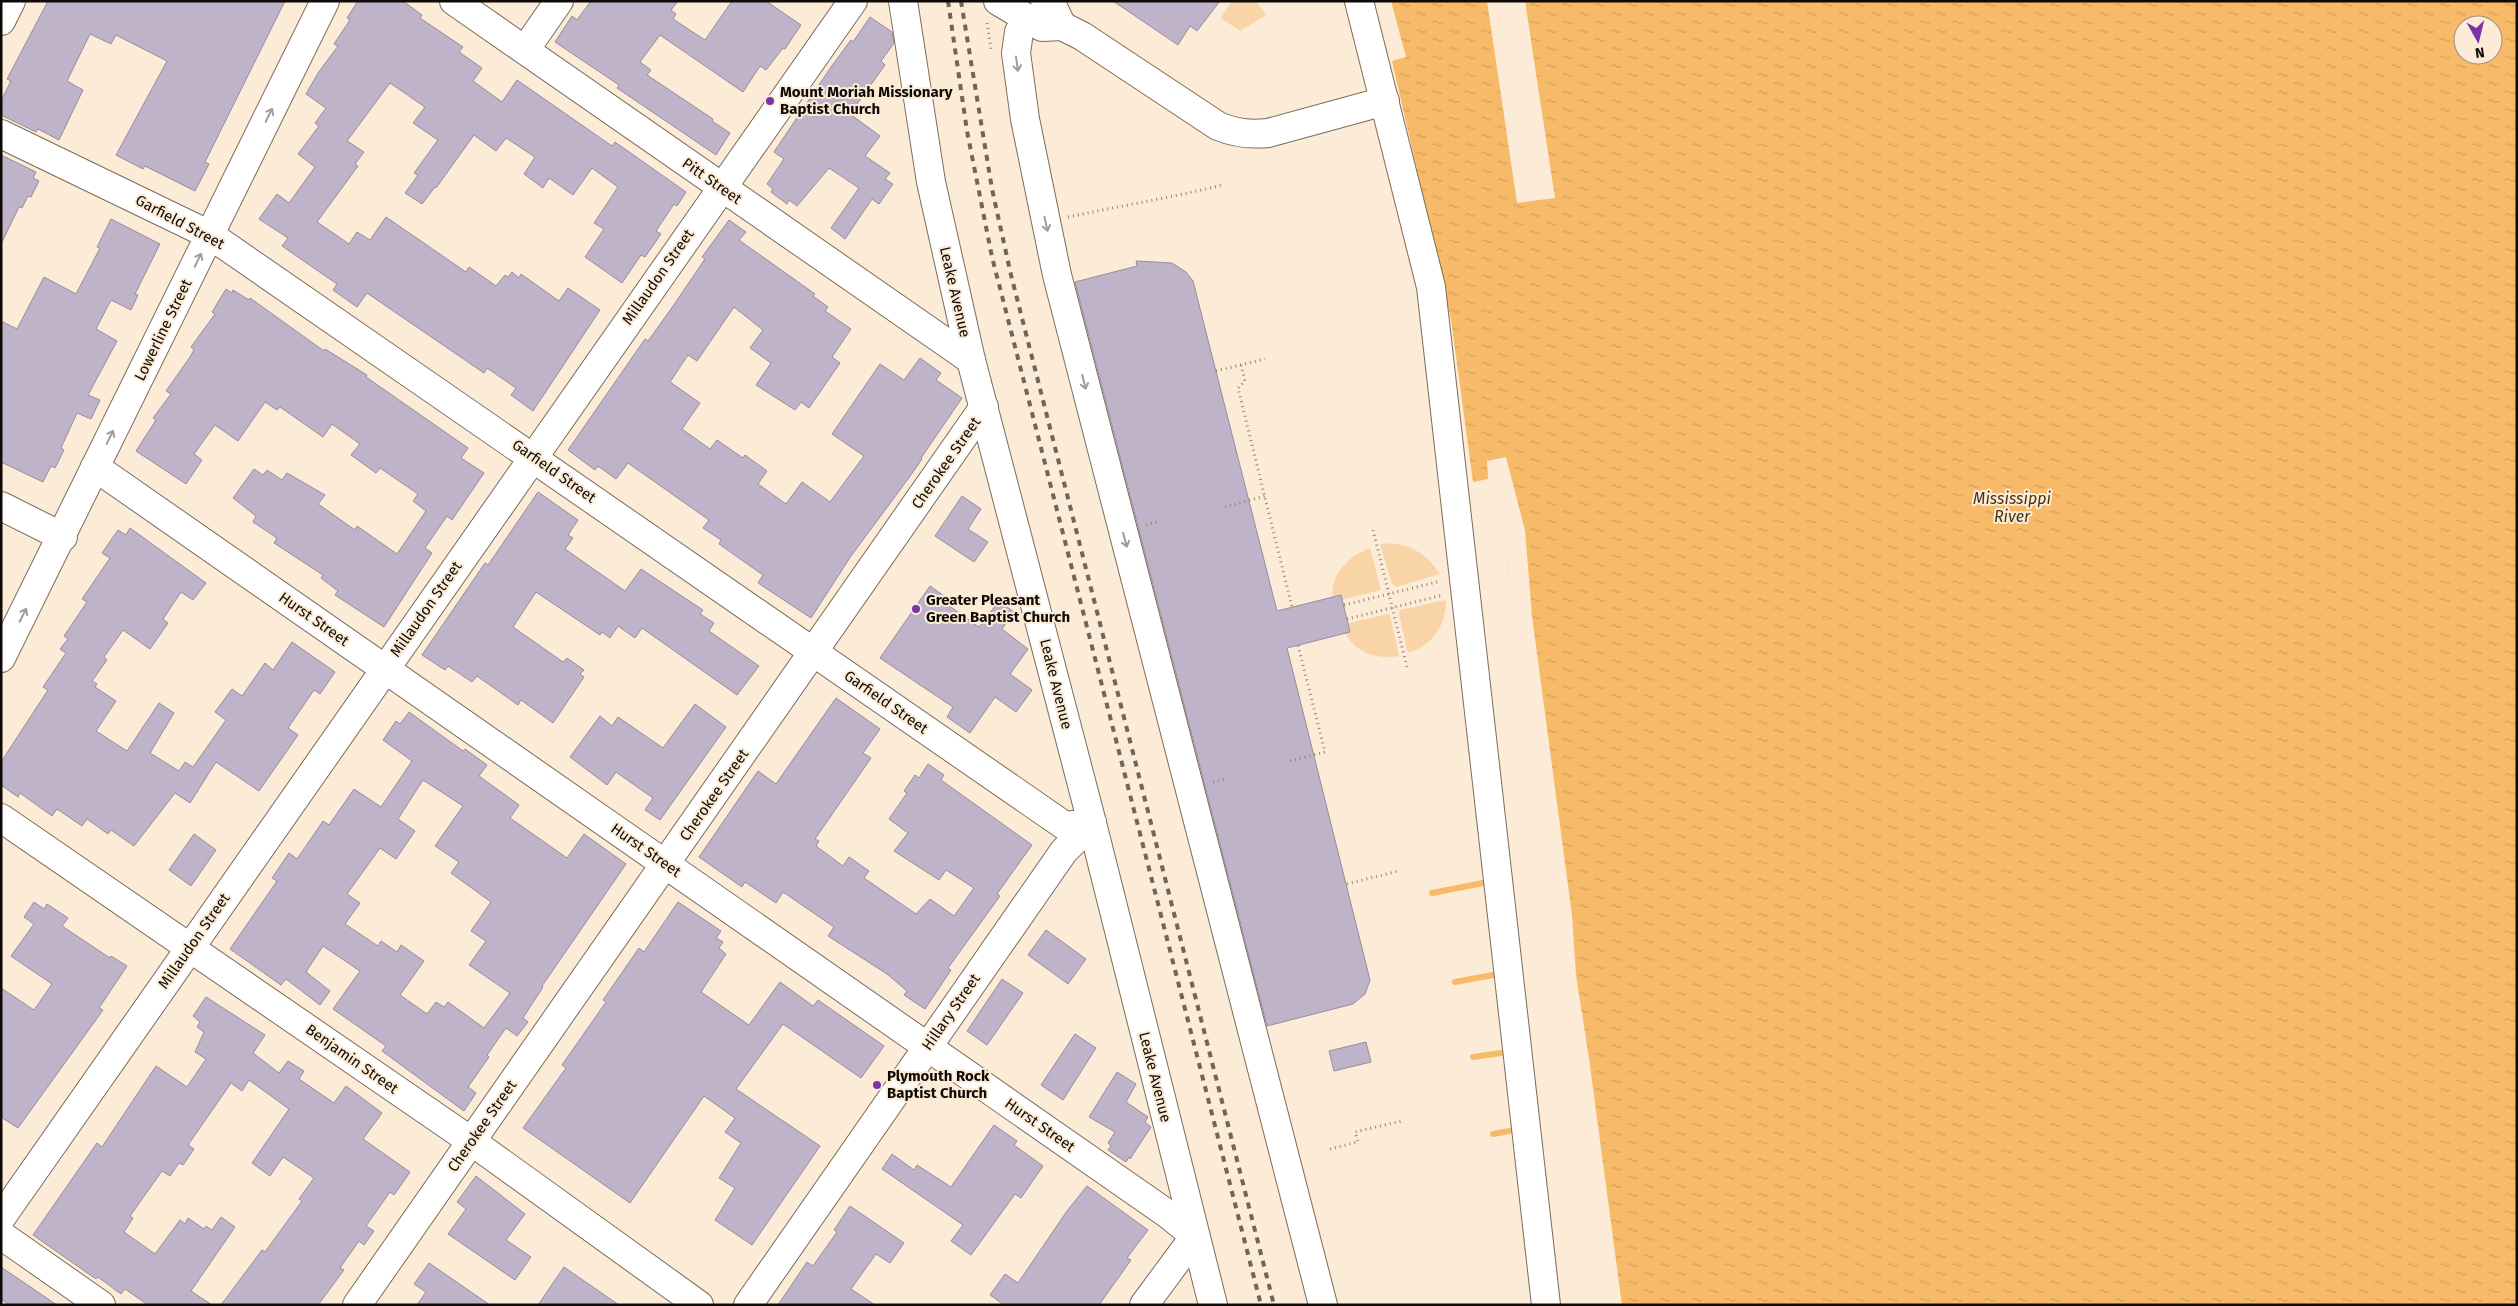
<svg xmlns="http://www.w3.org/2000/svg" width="2518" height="1306" viewBox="0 0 2518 1306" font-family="'Fira Sans',sans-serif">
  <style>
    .green { fill: #f9d4a6 }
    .water { fill: url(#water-ripples); fill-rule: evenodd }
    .pier { fill: #fbebd7 }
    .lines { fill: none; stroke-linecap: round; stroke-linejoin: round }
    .stream { stroke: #f6ba69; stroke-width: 6 }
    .building { fill: #beb3c8; stroke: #978ca0; fill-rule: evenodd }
    .minor-casing { stroke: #7b6c5b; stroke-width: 30 }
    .path { stroke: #918679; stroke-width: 3; stroke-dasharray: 1 4; stroke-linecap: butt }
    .minor { stroke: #fff; stroke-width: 28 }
    .rail { stroke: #6f655a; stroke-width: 4; stroke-dasharray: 6 6; stroke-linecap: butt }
    .oneway { stroke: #9f9d9b }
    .poi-dot { fill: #7a34a7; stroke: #fbebd7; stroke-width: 2 }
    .labels { text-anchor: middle; stroke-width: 4; stroke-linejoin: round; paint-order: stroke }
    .poi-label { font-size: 15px; font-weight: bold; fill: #0f0a05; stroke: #fbebd7; text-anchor: start }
    .street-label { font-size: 15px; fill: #0f0a05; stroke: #fbebd7 }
    .water-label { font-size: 16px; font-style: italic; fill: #4b3310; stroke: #fbebd7 }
  </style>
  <defs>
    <pattern id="water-ripples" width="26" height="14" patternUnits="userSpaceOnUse" patternTransform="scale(1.25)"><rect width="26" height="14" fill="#f6ba69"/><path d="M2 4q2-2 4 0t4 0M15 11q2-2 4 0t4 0" fill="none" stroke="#d29f5a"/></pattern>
  </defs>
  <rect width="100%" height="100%" fill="#fbebd7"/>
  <g class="green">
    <path d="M1232,1H1256L1266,15L1240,31L1221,18Z"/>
    <path d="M1380,544C1407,541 1425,552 1440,574L1396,587L1392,584Z"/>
    <path d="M1370,548L1381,590L1334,602C1326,579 1349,555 1370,548Z"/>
    <path d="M1446,600C1446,625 1433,645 1408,653L1399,614L1400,610Z"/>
    <path d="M1387,614L1390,615L1399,656C1374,660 1350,651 1342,625Z"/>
  </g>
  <path class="water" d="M1391,1H2517V1305H1596L1497,478L1473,482L1451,319L1392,61L1406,57ZM2463,25H2493V55H2463Z"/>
  <g class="pier">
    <path d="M1487,1H1525L1555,198L1517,203Z"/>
    <path d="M1506,457L1525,530L1532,616L1572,915L1576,975L1589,1058L1622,1305H1594L1557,1021L1525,748L1508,570L1496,481L1476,484L1475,482L1488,479L1487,461Z"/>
  </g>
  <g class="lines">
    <g class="stream">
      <path d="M1432,893L1483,883"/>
      <path d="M1455,982L1493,975"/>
      <path d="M1473,1057L1501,1053"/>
      <path d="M1493,1134L1509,1131"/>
    </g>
  </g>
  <g class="building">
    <path d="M48,1H285L205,162L209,164L195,191L145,166L143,169L116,155L167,61L116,35L111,44L90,34L67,81L83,90L59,140L38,129L36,132L1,115V101L11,81L7,79Z"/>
    <path d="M358,1H403L422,15L420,18L463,47L459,52L482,68L473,81L502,102L517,80L612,146L615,142L686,192L677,206L674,204L656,231L661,234L645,257L641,255L622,283L585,257L604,229L594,223L618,187L592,168L573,195L549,178L543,188L524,174L535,157L506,138L496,151L474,135L436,188L435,187L422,204L405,193L418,175L414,173L438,140L413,123L425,107L390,83L347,141L364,152L355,164L358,166L317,222L349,244L357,232L370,240L386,217L466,272L469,267L496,286L505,275L508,277L512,272L519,278L521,274L559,301L568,288L600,310L533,411L511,395L516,388L487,368L484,373L367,293L357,307L333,290L337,284L282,246L288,238L259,219L277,194L289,203L315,167L298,154L319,126L315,123L326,108L306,94L318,73L338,46L334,44L350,20L347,18Z"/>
    <path d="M591,1H678L671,10L676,14L673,19L705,40L732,1H766L801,25L785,49L783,48L766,70L760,66L743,92L660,35L640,62L651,70L647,75L713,119L712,121L730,133L716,155L617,88L619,85L555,42L572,16L577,20Z"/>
    <path d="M1113,1H1220L1197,31L1190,26L1178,45Z"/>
    <path d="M870,17L892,32L894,43L881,61L885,65L850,114L880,136L865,156L890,173L885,179L893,184L879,204L872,199L845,239L831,228L859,188L829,168L797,206L789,200L787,204L771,192L773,189L767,184L784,159L774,152L831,67L851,40L853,42Z"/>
    <path d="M1,155L36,172L33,178L39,181L31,197L28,196L22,208L19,207L1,244Z"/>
    <path d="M111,219L160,244L135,294L138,295L131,310L111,300L96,329L117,341L88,395L100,400L91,419L77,413L61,448L64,450L55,468L51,466L43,482L1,462V321L17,329L44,277L76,294L100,248L97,247Z"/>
    <path d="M729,220L746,232L739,240L815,294L813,296L828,307L825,311L851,329L832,357L840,363L809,408L801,402L795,410L756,385L771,363L750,348L763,330L734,307L697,361L688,355L670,382L700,403L682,429L710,449L717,440L743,458L745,455L767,471L758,484L786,504L802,482L830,502L864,456L832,434L880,364L904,380L920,358L941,373L936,380L962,398L921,458L922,459L908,479L851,556L811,618L758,583L763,575L719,544L721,540L703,528L709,520L628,463L616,479L598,466L595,470L568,450L645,339L648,341L671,309L705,259L702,257Z"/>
    <path d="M1136,261L1172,263L1186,272L1193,281L1277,611L1341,595L1350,632L1287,648L1370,980L1365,994L1353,1004L1267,1026L1075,282L1137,266Z"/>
    <path d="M226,289L232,293L233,290L249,300L250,298L324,351L325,349L367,375L366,377L468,448L461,458L484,473L452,520L447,516L425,548L432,553L384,627L335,595L338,591L321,578L323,575L274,543L277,538L253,522L256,516L233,498L254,469L263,475L267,470L282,480L287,473L325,495L318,504L355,530L357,526L397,554L426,511L413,501L418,494L380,468L376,473L351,455L360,444L332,424L323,437L280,407L277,410L265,402L238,441L215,425L194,454L202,460L186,484L136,451L156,420L153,418L171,394L166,391L188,360L194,350L191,347L215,314L212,312Z"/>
    <path d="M538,492L578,520L568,535L573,538L565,549L625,591L641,569L703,610L700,614L714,623L709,631L759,666L737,695L642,628L635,638L618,626L610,638L602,632L600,635L536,592L513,627L563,662L567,658L584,670L580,674L584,677L553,723L521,700L518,705L477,676L472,682L448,666L445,670L422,655L485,563L488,565Z"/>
    <path d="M962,496L981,509L968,529L988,542L974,562L935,536Z"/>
    <path d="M130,528L206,583L193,600L181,592L163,619L168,623L150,649L123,630L104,657L107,660L92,681L97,684L95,687L116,701L96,731L127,751L159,703L174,713L150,753L179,771L185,762L193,767L226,720L215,712L232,689L242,696L265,663L273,670L292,642L335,672L320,694L314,690L288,728L298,735L259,791L216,762L190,803L175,793L134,846L111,830L108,834L87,819L82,826L57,809L52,816L20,793L18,797L1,785V762L48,690L43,687L66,653L60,649L68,639L64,636L87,602L82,599L110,558L102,553L118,530L126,535Z"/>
    <path d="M930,586L951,601L948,605L979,627L999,601L1014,612L1002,629L1028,649L1010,674L1032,690L1016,712L995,697L970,733L947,717L953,707L880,658Z"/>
    <path d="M836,698L880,729L863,753L871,758L815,839L819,841L816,846L843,866L849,857L869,871L864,878L916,914L930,899L954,916L974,888L946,870L939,880L894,851L908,833L889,819L907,793L904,791L915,775L919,778L928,764L944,775L941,780L1032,845L997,894L1000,896L948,968L951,970L925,1009L904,995L907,991L887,974L828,936L834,927L783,892L776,903L745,882L742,887L699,857L758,771L776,784Z"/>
    <path d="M695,704L726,727L660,820L645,810L653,798L616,772L607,785L570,757L600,716L612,726L618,717L663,748Z"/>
    <path d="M409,712L463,751L465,749L487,765L479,776L519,805L510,818L567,858L584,834L626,864L542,986L543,987L523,1018L528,1022L517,1036L506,1028L487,1055L489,1057L468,1087L476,1093L464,1111L382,1051L386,1046L333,1009L360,971L323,946L306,972L330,991L320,1005L286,979L281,985L230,949L277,881L272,878L289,853L297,859L323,821L329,825L354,789L381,807L412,761L383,740L396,721L400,724ZM423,780L463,806L435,846L459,862L451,873L491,902L471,931L486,941L469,965L510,993L484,1028L448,1002L444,1007L436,1002L427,1014L400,995L424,961L401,945L397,952L381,941L378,946L345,924L360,903L347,894L380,848L396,859L415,831L398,819Z"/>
    <path d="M194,834L216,850L191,886L169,870Z"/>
    <path d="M34,902L44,909L47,904L68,918L62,926L110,958L111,956L127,966L99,1008L103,1010L18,1128L1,1117V988L34,1010L52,984L11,956L34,924L24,917Z"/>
    <path d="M678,902L721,931L716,938L723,942L719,948L726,954L701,992L749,1025L780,982L813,1006L818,1000L884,1046L861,1078L783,1024L736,1089L820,1146L752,1245L715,1220L735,1188L719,1178L741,1143L725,1132L735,1118L704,1096L630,1203L523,1128L566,1068L562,1065L606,1002L603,1000L639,948L644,952Z"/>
    <path d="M1046,930L1086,959L1068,984L1028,955Z"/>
    <path d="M1002,979L1023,993L987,1045L967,1031Z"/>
    <path d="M206,997L265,1035L253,1053L279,1073L288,1061L304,1071L299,1079L334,1103L346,1086L382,1113L363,1139L410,1172L394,1195L390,1192L366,1226L374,1231L364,1245L359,1241L340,1268L344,1270L318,1305H221L262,1250L265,1252L302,1201L299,1199L314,1178L283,1157L270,1176L252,1163L289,1109L249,1080L242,1091L231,1083L188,1145L194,1149L183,1165L179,1163L170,1176L162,1171L130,1216L133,1218L124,1232L155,1254L180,1220L185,1224L188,1218L204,1229L206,1226L212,1230L221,1217L235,1227L191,1291L212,1305H148L125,1289L121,1294L98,1277L96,1279L33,1235L97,1143L102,1147L156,1066L187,1087L206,1059L195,1052L204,1032L197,1027L200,1022L193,1016Z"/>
    <path d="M1075,1034L1096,1048L1063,1100L1041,1085Z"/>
    <path d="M1366,1042L1371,1062L1334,1071L1329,1051Z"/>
    <path d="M1117,1072L1136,1084L1126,1102L1148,1117L1145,1122L1151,1127L1130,1159L1129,1157L1126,1162L1108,1150L1111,1146L1108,1143L1115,1132L1089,1117Z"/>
    <path d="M994,1125L1017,1141L1014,1145L1043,1166L1021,1198L1015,1194L971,1255L951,1241L963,1225L882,1169L892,1154L914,1170L917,1165L951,1187Z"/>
    <path d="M476,1176L525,1214L506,1240L531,1257L515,1280L448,1234L466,1209L457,1202Z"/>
    <path d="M1087,1186L1148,1230L1127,1258L1131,1260L1099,1305H1004L990,1295L1005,1274L1018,1283L1067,1211Z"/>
    <path d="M850,1206L904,1243L890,1263L876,1254L851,1289L875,1305H778L807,1262L813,1266L837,1232L834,1230Z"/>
    <path d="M429,1263L490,1305H417L426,1292L414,1284Z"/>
    <path d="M1,1267L57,1305H9L1,1299Z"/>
    <path d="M564,1267L619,1305H538Z"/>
  </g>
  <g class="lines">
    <g class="minor-casing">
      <g id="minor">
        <path d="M454,1L971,360"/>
        <path d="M903,1L931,182L971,360L1092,823L1213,1305"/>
        <path d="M998,1L1042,27L1062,26L1082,36L1218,126C1235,133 1249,135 1268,133L1385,101"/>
        <path d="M1045,1L1052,5L1062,26"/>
        <path d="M1359,1L1431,287L1546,1305"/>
        <path d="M1027,18L1019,32L1016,53L1025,119L1057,275L1323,1305"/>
        <path d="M1,21L11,1"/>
        <path d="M525,50L559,1"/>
        <path d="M1,134L210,235L1065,826L1092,823"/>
        <path d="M95,467L1169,1215L1195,1236"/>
        <path d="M1,506L63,537"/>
        <path d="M1,658L325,1"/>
        <path d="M1,818L471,1141L699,1305"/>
        <path d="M1,1218L853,1"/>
        <path d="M1,1235L101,1305"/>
        <path d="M357,1305L984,407"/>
        <path d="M748,1305L1064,851L1092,823"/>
        <path d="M1144,1305L1195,1236"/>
      </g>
    </g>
    <g class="path">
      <path d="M987,23L991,49"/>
      <path d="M1068,217C1119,206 1170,198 1222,185"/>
      <path d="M1241,365L1245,381L1238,388L1292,607"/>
      <path d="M1216,371L1265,359"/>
      <path d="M1225,507L1265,496"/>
      <path d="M1146,525L1160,521"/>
      <path d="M1373,530L1407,667"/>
      <path d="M1344,605L1441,581"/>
      <path d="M1347,619L1443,595"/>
      <path d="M1290,761L1325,752L1298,645"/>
      <path d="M1213,782L1225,779"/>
      <path d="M1347,884L1398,871"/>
      <path d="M1330,1149L1358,1142L1355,1132L1402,1121"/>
    </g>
    <use href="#minor" class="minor"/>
    <g class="rail">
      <path d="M948,1L967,131L992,257L1261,1305"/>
      <path d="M961,1L992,189L1011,275L1274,1305"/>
    </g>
  </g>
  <defs><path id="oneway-shaft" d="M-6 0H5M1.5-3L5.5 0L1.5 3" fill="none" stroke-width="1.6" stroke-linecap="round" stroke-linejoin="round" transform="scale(1.25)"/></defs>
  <g class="oneway">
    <use href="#oneway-shaft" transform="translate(1017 64) rotate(82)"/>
    <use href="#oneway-shaft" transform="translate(269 115) rotate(-64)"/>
    <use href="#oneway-shaft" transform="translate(1046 224) rotate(78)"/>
    <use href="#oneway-shaft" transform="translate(198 260) rotate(-64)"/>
    <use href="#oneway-shaft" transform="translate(1084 382) rotate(76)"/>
    <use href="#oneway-shaft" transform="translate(110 437) rotate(-64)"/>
    <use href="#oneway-shaft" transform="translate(1125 540) rotate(75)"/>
    <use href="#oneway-shaft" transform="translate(23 615) rotate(-63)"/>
  </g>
  <g class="poi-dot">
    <circle cx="770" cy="101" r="5"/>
    <circle cx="916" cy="609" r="5"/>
    <circle cx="877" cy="1085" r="5"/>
  </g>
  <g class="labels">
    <g class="poi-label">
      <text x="780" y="97">Mount Moriah Missionary<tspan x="780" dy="17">Baptist Church</tspan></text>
      <text x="926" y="605">Greater Pleasant<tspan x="926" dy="17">Green Baptist Church</tspan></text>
      <text x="887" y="1081">Plymouth Rock<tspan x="887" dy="17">Baptist Church</tspan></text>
    </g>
    <g class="street-label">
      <text transform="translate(712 181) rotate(35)" y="5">Pitt Street</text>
      <text transform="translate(180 222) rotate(28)" y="5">Garfield Street</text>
      <text transform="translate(658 277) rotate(-55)" y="5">Millaudon Street</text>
      <text transform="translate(955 292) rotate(77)" y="5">Leake Avenue</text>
      <text transform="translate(163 330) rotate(-64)" y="5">Lowerline Street</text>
      <text transform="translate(946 463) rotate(-55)" y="5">Cherokee Street</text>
      <text transform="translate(554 471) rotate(35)" y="5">Garfield Street</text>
      <text transform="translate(426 609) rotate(-55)" y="5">Millaudon Street</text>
      <text transform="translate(314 619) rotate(35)" y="5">Hurst Street</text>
      <text transform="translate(1056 684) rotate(76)" y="5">Leake Avenue</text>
      <text transform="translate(886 702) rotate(35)" y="5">Garfield Street</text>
      <text transform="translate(714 795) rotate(-55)" y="5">Cherokee Street</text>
      <text transform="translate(646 850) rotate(35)" y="5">Hurst Street</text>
      <text transform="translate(194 941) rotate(-55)" y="5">Millaudon Street</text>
      <text transform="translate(951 1012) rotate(-55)" y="5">Hillary Street</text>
      <text transform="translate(352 1059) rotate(35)" y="5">Benjamin Street</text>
      <text transform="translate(1155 1077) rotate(76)" y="5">Leake Avenue</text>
      <text transform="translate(1040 1125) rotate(35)" y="5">Hurst Street</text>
      <text transform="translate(482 1126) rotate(-55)" y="5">Cherokee Street</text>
    </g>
    <g class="water-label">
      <text x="2012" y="504">Mississippi<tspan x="2012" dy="18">River</tspan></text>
    </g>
  </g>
  <rect width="2518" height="1306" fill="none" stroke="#0f0a05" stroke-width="5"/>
  <g transform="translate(2478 40) rotate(172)"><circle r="24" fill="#fbebd7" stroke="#9d9183"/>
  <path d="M0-4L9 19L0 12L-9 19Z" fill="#7a34a7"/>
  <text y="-8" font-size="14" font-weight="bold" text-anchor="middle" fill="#0f0a05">N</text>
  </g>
</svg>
